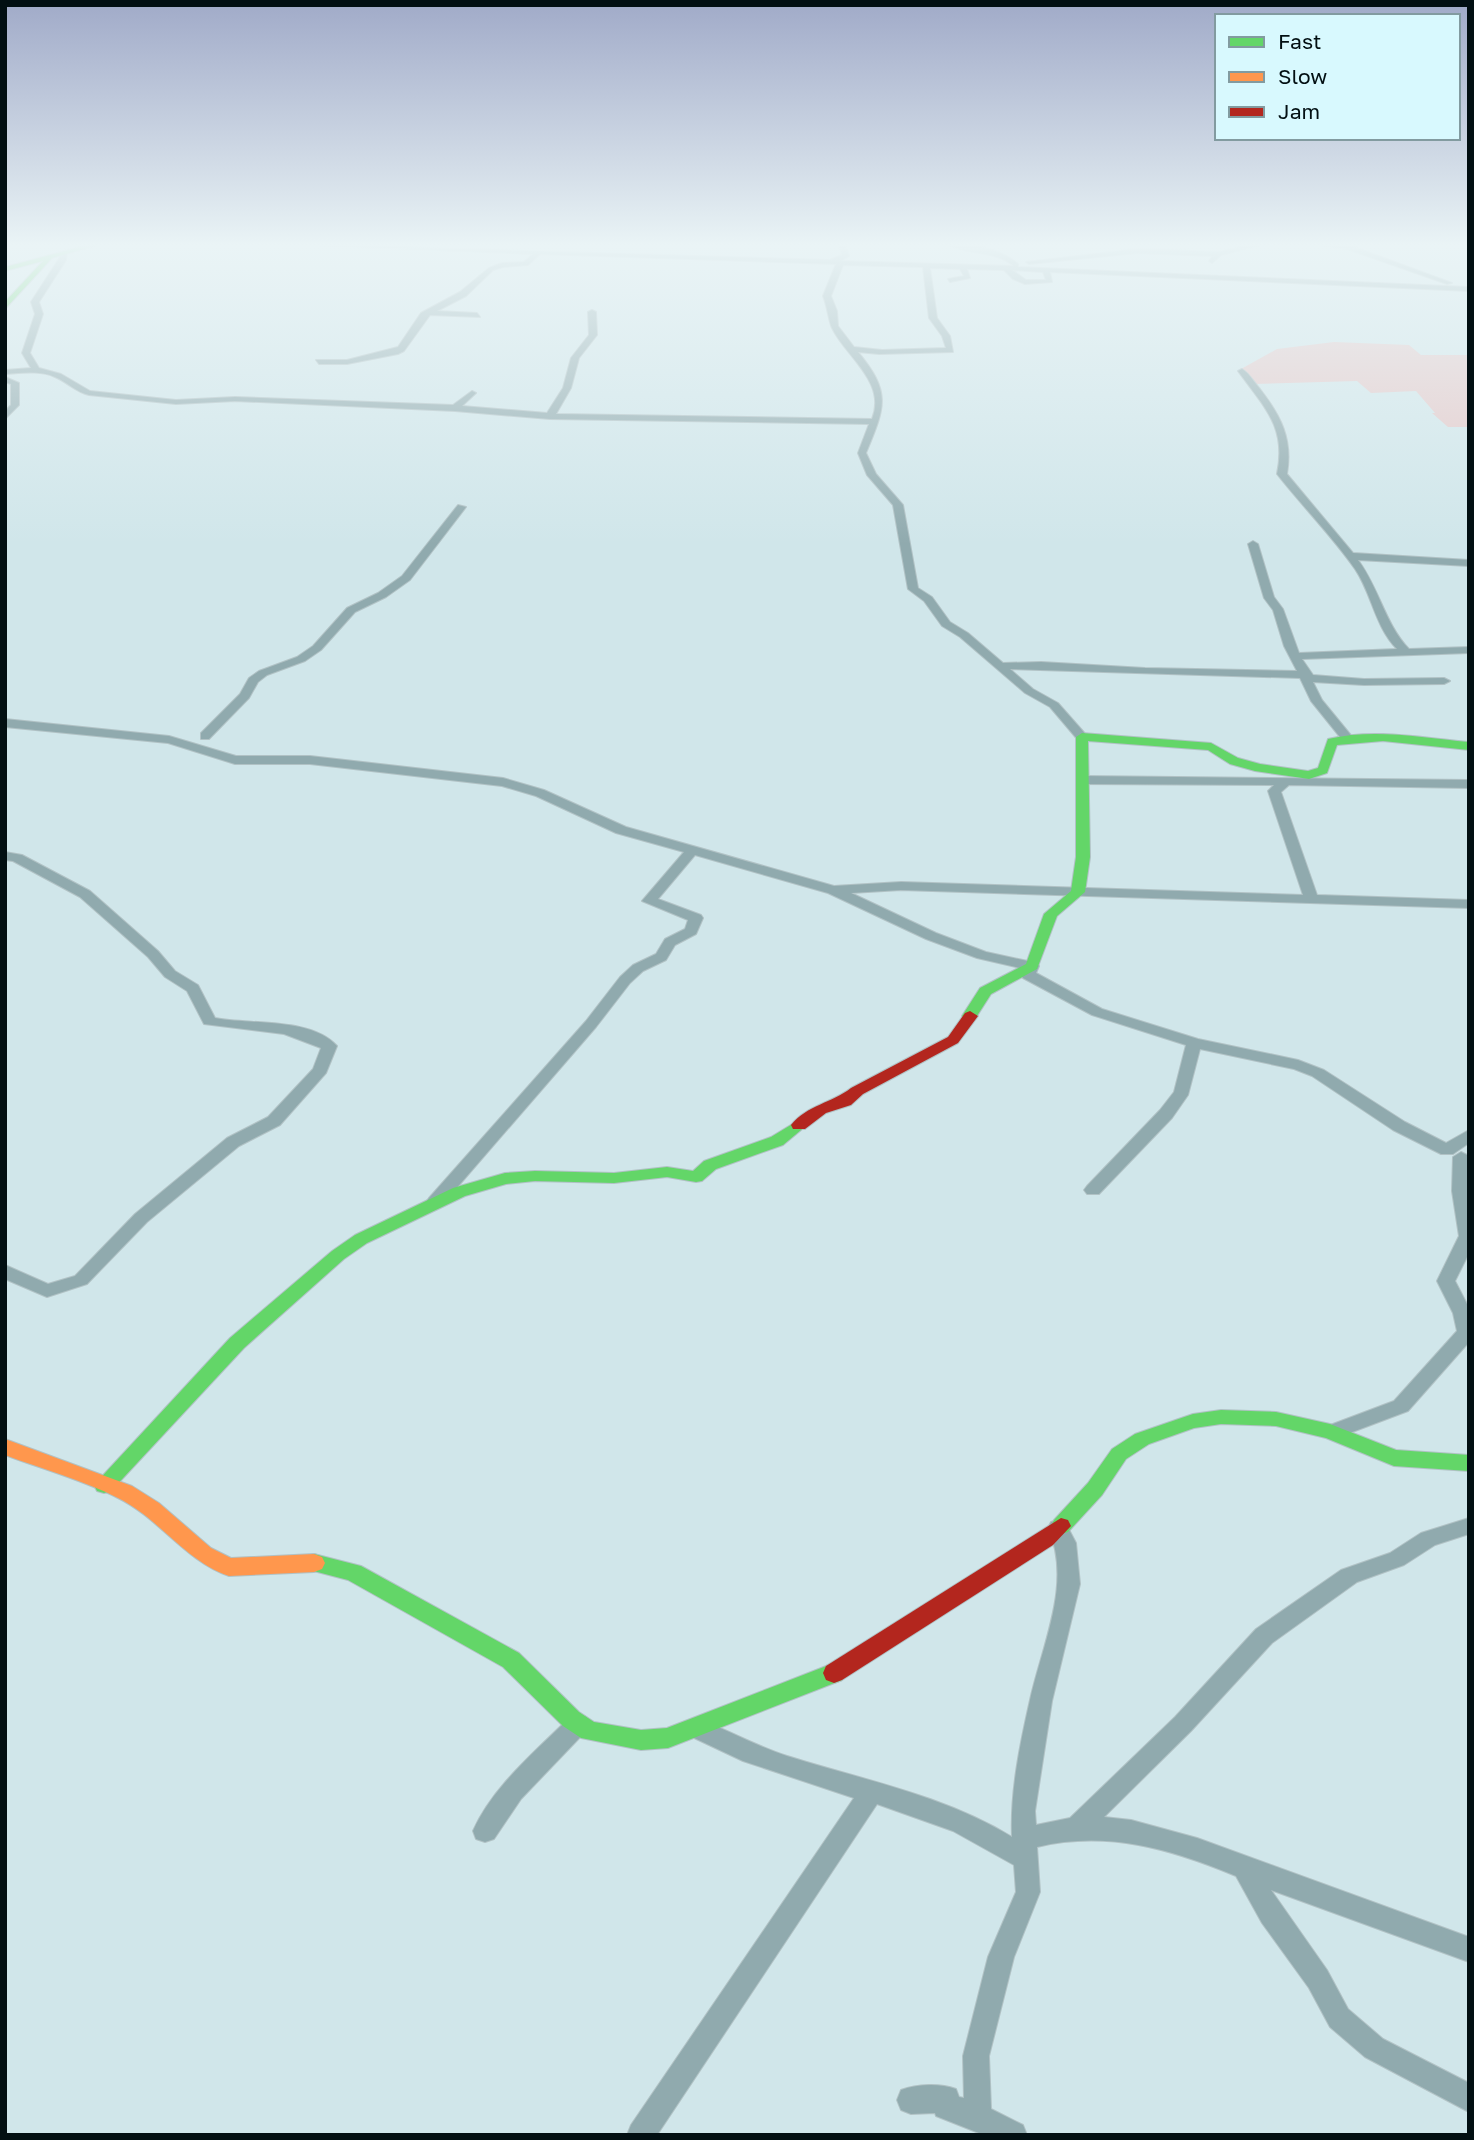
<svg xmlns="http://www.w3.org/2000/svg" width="1474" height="2140" viewBox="0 0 1474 2140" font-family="'Golos Text',sans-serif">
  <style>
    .green { fill: #e5c7c7 }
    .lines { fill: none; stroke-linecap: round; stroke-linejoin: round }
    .street-casing { stroke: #b1c2c5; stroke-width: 2 }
    .fast-casing { stroke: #b1c2c5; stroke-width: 2 }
    .slow-casing { stroke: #b1c2c5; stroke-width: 2 }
    .jam-casing { stroke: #b1c2c5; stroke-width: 2 }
    .street { fill: #90aaae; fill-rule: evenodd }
    .fast { fill: #63d668; fill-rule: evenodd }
    .slow { fill: #ff974d; fill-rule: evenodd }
    .jam { fill: #b3261e; fill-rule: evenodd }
  </style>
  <rect width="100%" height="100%" fill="#d0e6ea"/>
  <path class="green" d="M1334,342L1409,345L1421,355H1469V427H1448L1432,413H1435L1416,391L1371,393L1357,381L1254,384L1241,369L1277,349Z"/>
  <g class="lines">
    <g class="street-casing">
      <g id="street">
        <path d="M294,244L830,260L842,255L839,244H845L849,256L841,261L1014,266C993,249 968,256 947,244C970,244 1000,248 1018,264V267L1469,287V291L1050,272L1052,282L1025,284L1013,279L1004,270L967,269L970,278L950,282L948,279L964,276L960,269L930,268L937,318L950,336L953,352L879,354L858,352C892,393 885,407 866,453L876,474L903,505L918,588L932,597L950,622L968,633L1003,663L1041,662L1145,668L1297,671L1284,646L1273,610L1264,598L1248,544L1253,541L1258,544L1274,597L1283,609L1299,653L1397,649C1375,627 1372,594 1355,569C1333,537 1302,506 1277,474C1287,427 1264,407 1238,371L1242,369C1249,373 1254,382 1260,389C1281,416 1293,439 1287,474L1353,553L1469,560V566L1358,560C1379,588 1385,624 1409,649L1469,647V653L1302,659L1313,675L1364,679L1444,678L1450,681L1444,684L1364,685L1313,682L1322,700L1354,739L1348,743L1344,742L1311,701L1300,678L1010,669L1033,689L1058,703L1088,737L1082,741L1078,740L1050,707L1025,693L960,637L942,626L924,601L908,589L893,505L867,475L858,453L869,424L550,419L455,411L235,401L176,404L89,395C76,392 67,382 55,377C40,370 21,373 5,374V370L31,368L22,353L35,314L31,302L64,251L67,253L66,260L39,302L43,314L30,353L39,368L61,374L90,391L176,400L235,397L453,405L472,391L476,393L462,406L547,413L563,388L571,358L589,335L588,312L592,310L596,312L597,335L579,358L571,388L556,414L872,419C887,382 846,357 832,328C829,322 827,305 823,296L836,264L540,254L528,265L503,267L493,270L466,296L437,311L477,313L480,317L430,315L404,351L398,354L347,364H319L316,360H347L398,347L421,313L460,292L489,268L502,263L524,262L533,254ZM843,265L923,267L929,318L942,336L946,348L882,350L854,347L838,326L837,311L831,296ZM1012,270L1043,272L1046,280H1026Z"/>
        <path d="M1253,244H1264L1221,255L1212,263L1209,261L1213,256L1137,253L1029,264L1026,262L1137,249L1219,252Z"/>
        <path d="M1315,244H1346L1452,283L1447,284L1347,249Z"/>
        <path d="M5,377L19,383V405L5,419V411L11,405V384L5,382Z"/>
        <path d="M458,505L466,507L410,580L386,597L355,612L321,650L305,661L267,675L258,682L249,698L209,739H201V733L240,694L249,678L259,671L297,657L313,646L347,608L378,593L402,576Z"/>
        <path d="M5,719L169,736L236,756H310L503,778L544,790L626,827L834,886L901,882L1303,895L1268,791L1274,785L1082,784L1076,780L1082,776L1469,780V788L1289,785L1281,792L1317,895L1469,900V908L901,890L851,893L936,933L986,952L1037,963L1039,966L1036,973L1102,1009L1198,1039L1298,1060L1324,1070L1405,1122L1446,1143L1469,1130V1143L1453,1154H1441L1393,1130L1312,1076L1294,1069L1200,1049L1188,1095L1172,1118L1099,1194H1087L1084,1190L1087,1186L1160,1110L1174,1092L1186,1045L1092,1015L1023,978L1021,975L1024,969L977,958L926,939L828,893L695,855L658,899L701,915L703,918L696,934L675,945L666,960L643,971L630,983L596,1027L441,1206H429L426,1202L429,1198L586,1021L620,977L633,965L656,954L665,939L685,929L688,920L642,901L684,852L616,833L536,796L502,786L310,764H235L168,743L5,727Z"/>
        <path d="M5,852L22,855L90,891L158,951L175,971L198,985L215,1018C250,1025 311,1017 337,1046L326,1073L280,1125L239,1146L147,1222L87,1284L47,1297L5,1279V1265L48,1284L75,1276L135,1214L227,1138L268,1117L313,1069L321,1048L284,1034L204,1024L187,991L165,977L148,957L80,897L13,861L5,860Z"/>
        <path d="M1461,1152L1469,1156V1253L1455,1281L1469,1308V1342L1408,1411L1339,1437L1332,1439L1325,1437L1322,1432L1325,1427L1394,1401L1457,1331L1453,1313L1437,1281L1459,1236L1452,1191L1453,1157Z"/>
        <path d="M1469,1518V1534L1435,1545L1404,1565L1357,1582L1272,1643L1191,1731L1104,1817L1131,1820L1197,1838L1469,1937V1962L1271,1890L1327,1970L1348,2009L1383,2039L1469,2083V2112L1365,2057L1330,2027L1309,1988L1262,1923L1236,1876C1171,1849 1107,1830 1037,1847L1040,1892L1014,1957L989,2056L991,2109L1023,2125L1027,2135H984L936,2116L935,2113L911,2114L901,2110L897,2100L901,2090C917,2084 940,2083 956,2089L959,2097L964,2098L963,2056L988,1957L1016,1892L1014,1865L953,1831L877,1804L657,2135H627L631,2125L854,1798L743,1761L690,1736L686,1729L690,1722L698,1719C728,1730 756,1746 787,1756C863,1780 943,1795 1012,1837C1010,1792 1020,1744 1030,1700C1042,1645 1073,1582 1048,1528L1051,1522L1058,1520L1065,1522L1076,1543L1080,1584L1052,1701L1035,1811L1036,1825L1070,1818L1175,1717L1256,1629L1341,1570L1390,1553L1421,1533Z"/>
        <path d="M578,1714L586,1717L590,1724L586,1731L521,1799L494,1839L485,1842L476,1839L473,1831C493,1786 536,1751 570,1717Z"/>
      </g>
    </g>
    <g class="fast-casing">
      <g id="fast">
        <path d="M91,244H101L52,258L5,309V302L43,261L5,271V267Z"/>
        <path d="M1082,733L1211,743L1238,758L1260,764L1308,771L1318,768L1328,739C1375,728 1422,738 1469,742V750L1383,741L1337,745L1327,773L1309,779L1255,771L1230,764L1208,750L1088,741L1090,857L1085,892L1057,916L1037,969L991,994L975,1019H965L962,1016L980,988L1026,964L1044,914L1071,891L1076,857V737Z"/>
        <path d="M799,1120L807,1125L783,1145L716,1169L702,1181L696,1182L667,1177L614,1183L535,1181L506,1184L465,1196L367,1243L344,1259L244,1348L111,1491L104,1493L97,1491L94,1485L230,1338L332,1251L355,1235L453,1188L505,1173L535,1171L614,1173L667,1167L693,1171L704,1161L771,1137Z"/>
        <path d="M1221,1410L1276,1412L1330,1424L1396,1450L1469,1455V1471L1394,1466L1326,1438L1276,1426L1221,1424L1194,1428L1149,1444L1126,1459L1102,1495L1068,1532L1061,1534L1054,1532L1051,1526L1054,1520L1088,1483L1112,1449L1135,1434L1193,1414Z"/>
        <path d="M314,1554L361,1566L519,1653L579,1712L594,1722L641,1730L667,1728L834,1663L842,1666L845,1673L842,1680L668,1748L641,1750L581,1738L563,1726L503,1667L348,1580L306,1569L303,1563L306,1557Z"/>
      </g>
    </g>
    <g class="slow-casing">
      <path id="slow" d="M5,1439L132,1486L159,1503L211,1548L231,1558L314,1554L322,1557L325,1563L322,1569L314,1572L229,1576C185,1561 159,1518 118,1498C83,1480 42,1469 5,1455Z"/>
    </g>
    <g class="jam-casing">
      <g id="jam">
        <path d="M970,1011L978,1016L958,1043L863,1094L851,1105L826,1113L805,1129H793L791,1125C807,1105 832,1103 851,1088L948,1037L965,1013Z"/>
        <path d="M1061,1518L1068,1520L1071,1526L1053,1545L842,1680L834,1683L826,1680L823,1673L826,1666Z"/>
      </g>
    </g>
    <use href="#street" class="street"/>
    <use href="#fast" class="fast"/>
    <use href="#slow" class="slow"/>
    <use href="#jam" class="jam"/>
  </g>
  <linearGradient id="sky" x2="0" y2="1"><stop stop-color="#a0aac8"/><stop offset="0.45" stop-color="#eaf4f6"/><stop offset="1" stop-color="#eaf4f6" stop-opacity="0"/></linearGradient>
  <rect width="1474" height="544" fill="url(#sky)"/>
  <rect width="1474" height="2140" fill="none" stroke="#020f12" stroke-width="14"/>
  <rect x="1215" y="14" width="245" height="126" fill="#d8f9fe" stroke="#829ba0" stroke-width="2"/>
  <rect x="1229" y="37" width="35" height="10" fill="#63d668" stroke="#829ba0" stroke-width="2"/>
  <text x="1278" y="49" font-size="21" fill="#020f12">Fast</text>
  <rect x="1229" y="72" width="35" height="10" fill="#ff974d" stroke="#829ba0" stroke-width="2"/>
  <text x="1278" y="84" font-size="21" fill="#020f12">Slow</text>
  <rect x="1229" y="107" width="35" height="10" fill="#b3261e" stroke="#829ba0" stroke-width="2"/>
  <text x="1278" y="119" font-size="21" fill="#020f12">Jam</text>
</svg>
